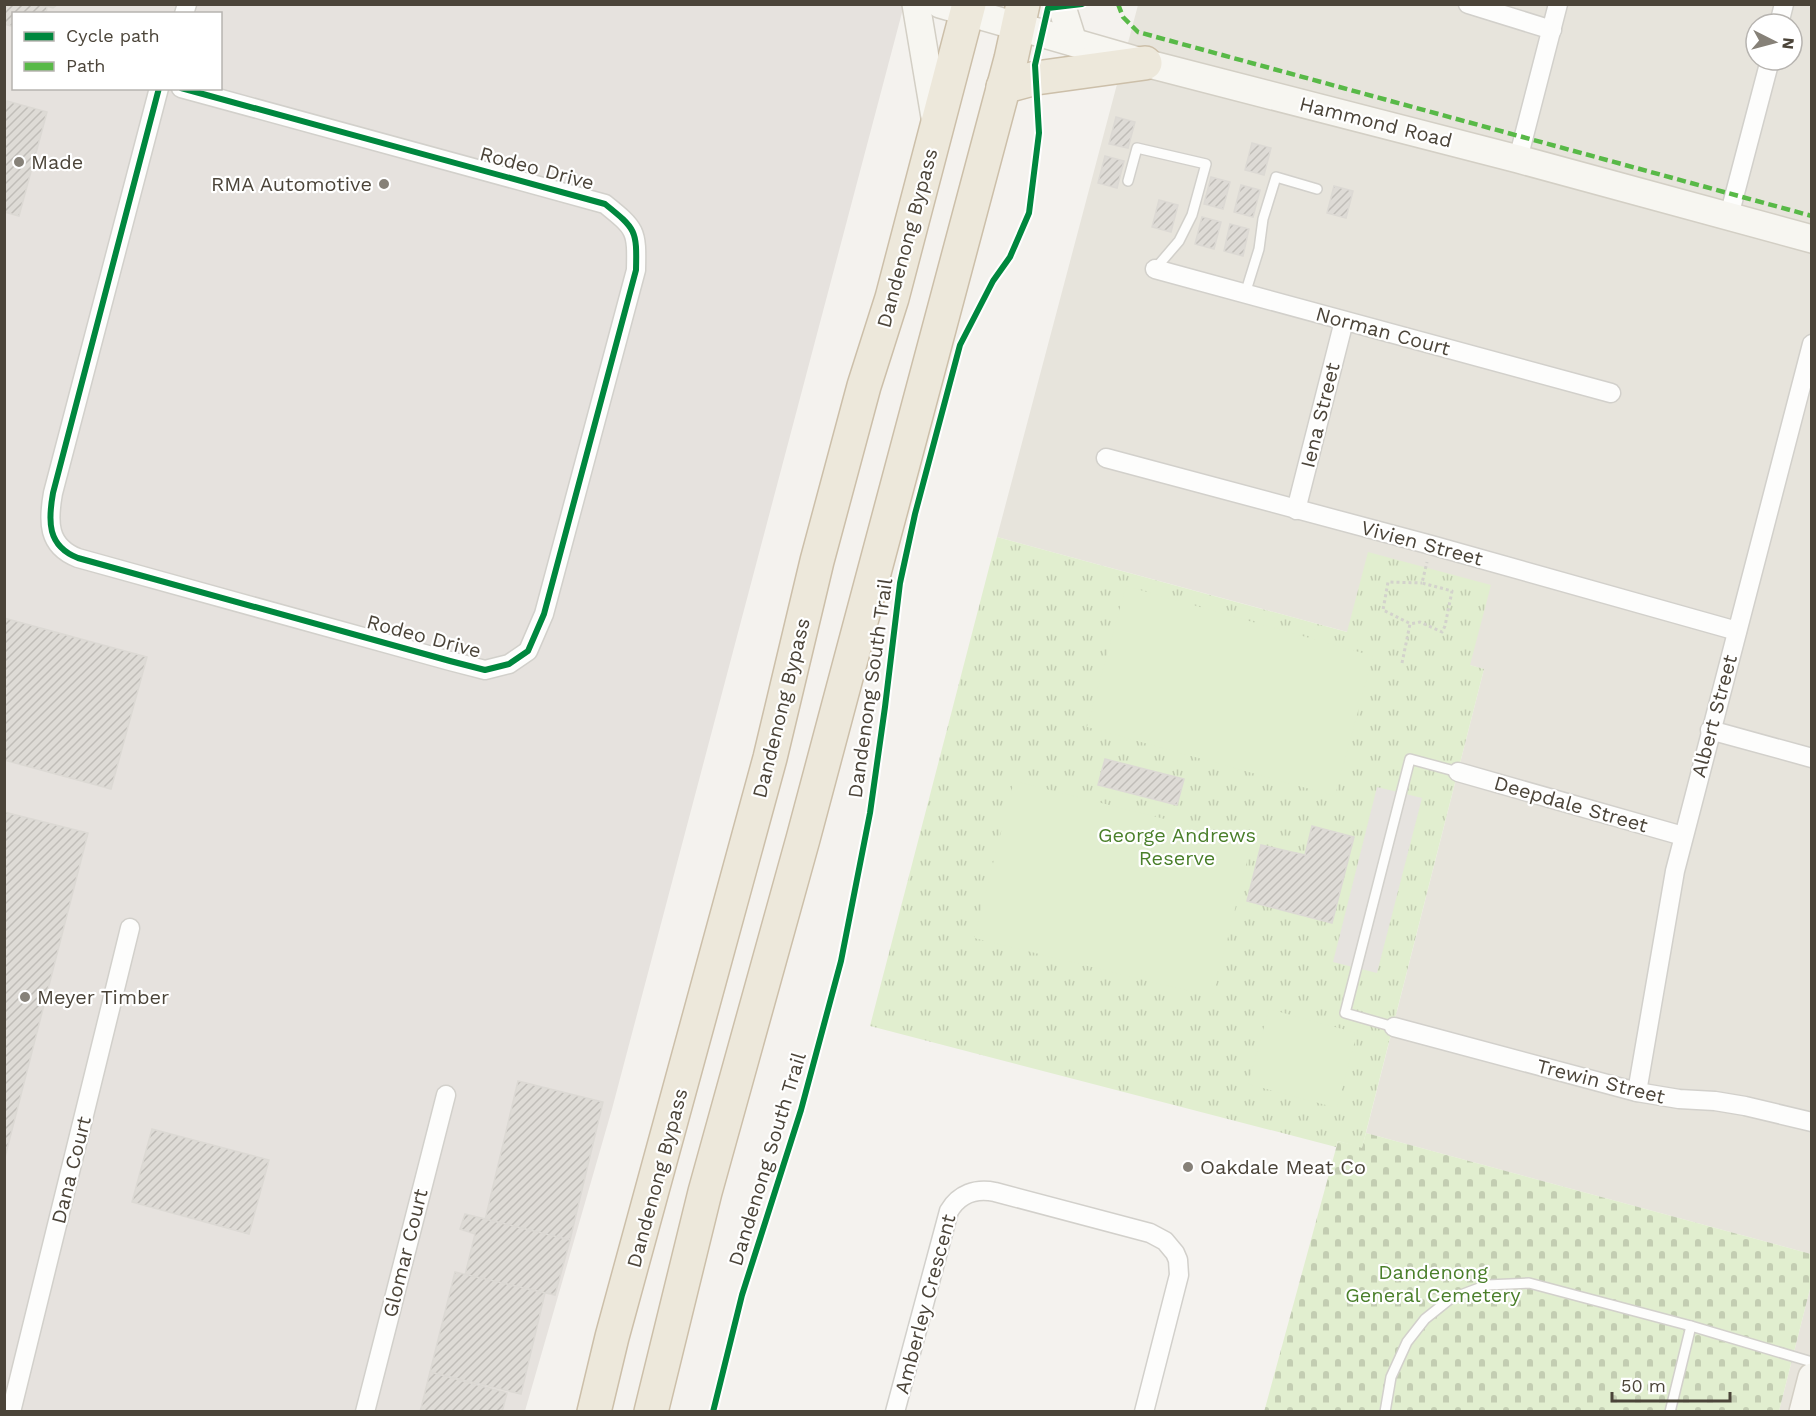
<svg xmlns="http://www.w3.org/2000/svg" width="1816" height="1416" viewBox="0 0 1816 1416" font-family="'Work Sans',sans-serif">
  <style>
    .residential { fill: #e7e4dc; fill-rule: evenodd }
    .industrial { fill: #e6e2de; fill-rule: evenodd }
    .cemetery { fill: url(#cemetery-stones) }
    .park { fill: url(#park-tufts) }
    .garden { fill: #e1eecf }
    .parking { fill: #e6e3df }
    .building { fill: url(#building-hatch); stroke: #dcd9d4; stroke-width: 1.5 }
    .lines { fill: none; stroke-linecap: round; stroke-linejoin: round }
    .lane-casing { stroke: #d2d0cb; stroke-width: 12 }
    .street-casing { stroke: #d2d0cb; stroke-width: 21 }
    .secondary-casing { stroke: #d3cfc5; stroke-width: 30 }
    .highway-casing { stroke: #ccbfa9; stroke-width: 36 }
    .path { stroke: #d3d2cc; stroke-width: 3; stroke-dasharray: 3 3; stroke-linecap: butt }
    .lane { stroke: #fdfdfc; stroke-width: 9 }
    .street { stroke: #fdfdfc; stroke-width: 18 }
    .secondary { stroke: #f7f6f1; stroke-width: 27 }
    .highway { stroke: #ede8db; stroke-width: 33 }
    .quiet { stroke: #58b947; stroke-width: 4.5; stroke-dasharray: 9 4.5; stroke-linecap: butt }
    .cycleway-casing { stroke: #fff; stroke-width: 10 }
    .cycleway { stroke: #00873e; stroke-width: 6 }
    .poi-dot { fill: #868178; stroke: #fff; stroke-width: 2 }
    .labels { text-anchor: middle; stroke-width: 4.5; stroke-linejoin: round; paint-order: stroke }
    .street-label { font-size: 20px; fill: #4b4439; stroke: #fff }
    .poi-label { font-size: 20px; fill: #4b4439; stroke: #fff; text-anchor: start }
    .park-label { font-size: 20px; fill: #4a7f2a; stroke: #fff }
  </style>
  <defs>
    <pattern id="cemetery-stones" width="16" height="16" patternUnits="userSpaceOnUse" patternTransform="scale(1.5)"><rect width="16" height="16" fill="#e1eecf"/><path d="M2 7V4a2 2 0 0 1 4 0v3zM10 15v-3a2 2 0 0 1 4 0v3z" fill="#c3cdb2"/></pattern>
    <pattern id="park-tufts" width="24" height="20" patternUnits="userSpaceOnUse" patternTransform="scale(1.5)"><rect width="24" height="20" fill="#e1eecf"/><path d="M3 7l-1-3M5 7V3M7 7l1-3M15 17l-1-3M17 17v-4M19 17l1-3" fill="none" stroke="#c3cdb2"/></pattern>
    <pattern id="building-hatch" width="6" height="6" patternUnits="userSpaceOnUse" patternTransform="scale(1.5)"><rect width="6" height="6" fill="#dedbd6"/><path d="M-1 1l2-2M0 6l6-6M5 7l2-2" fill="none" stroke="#c0bdb8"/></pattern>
  </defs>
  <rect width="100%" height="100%" fill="#f4f2ee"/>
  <g class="residential">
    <path d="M1138,5H1811V1254L1366,1133L1484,669L997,537ZM1756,24H1792V60H1756Z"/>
    <path d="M1811,1285V1411H1779Z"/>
  </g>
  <path class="industrial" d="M5,5H904L612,1109L525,1411L5,1412ZM14,14H220V88H14Z"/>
  <path class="cemetery" d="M1366,1133L1811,1254V1285L1779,1411L1264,1412L1338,1141L1362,1147Z"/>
  <path class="park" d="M997,537L1347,632L1368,552L1491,585L1470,665L1484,669L1362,1148L1338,1141L1336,1147L870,1026Z"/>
  <g class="garden">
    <path d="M1126,586L1373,656L1335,796L1087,727Z"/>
    <path d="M1014,781L1252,841L1213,997L974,938Z"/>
    <path d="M1269,1009L1357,1033L1337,1108L1248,1084Z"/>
  </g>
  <path class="parking" d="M1377,787L1422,798L1377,973L1333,962Z"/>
  <g class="building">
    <path d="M4,4H39L47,7L46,14H14V27L4,24Z"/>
    <path d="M39,4H58L53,8Z"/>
    <path d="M7,101L47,112L19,216L4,212V111Z"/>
    <path d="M1116,117L1135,122L1128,148L1109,144Z"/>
    <path d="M1252,143L1271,148L1264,175L1245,170Z"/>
    <path d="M1105,156L1124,161L1117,188L1098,183Z"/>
    <path d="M1211,177L1230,182L1223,209L1204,204Z"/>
    <path d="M1241,185L1260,190L1253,217L1234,212Z"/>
    <path d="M1334,186L1353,191L1346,218L1327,213Z"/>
    <path d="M1159,200L1178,205L1171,232L1152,227Z"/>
    <path d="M1202,217L1221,222L1214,249L1195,244Z"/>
    <path d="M1230,224L1249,229L1243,256L1224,251Z"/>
    <path d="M4,618L147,657L111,789L4,760Z"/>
    <path d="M1105,759L1184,779L1177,805L1098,785Z"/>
    <path d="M4,812L88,833L4,1161Z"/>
    <path d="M1312,826L1354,837L1332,923L1247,901L1261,845L1305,855Z"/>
    <path d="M518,1081L603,1102L570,1240L485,1220Z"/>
    <path d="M152,1129L269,1160L249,1234L132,1202Z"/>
    <path d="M465,1214L570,1240L555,1295L465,1275L475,1234L460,1229Z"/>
    <path d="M455,1272L545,1293L521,1394L430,1372Z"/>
    <path d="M430,1372L507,1393L502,1412H420Z"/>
  </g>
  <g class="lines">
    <g class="lane-casing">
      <g id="lane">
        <path d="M1128,181L1137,148L1206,164L1192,215L1179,241L1155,269"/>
        <path d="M1245,294L1259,249L1263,219L1276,177L1317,189"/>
        <path d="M1394,1027L1345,1013L1410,759L1458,772"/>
        <path d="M1385,1412L1391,1377L1407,1342L1425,1319L1450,1299L1487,1285L1529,1283L1691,1326L1812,1362"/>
        <path d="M1670,1412L1691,1326"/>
      </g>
    </g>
    <g class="street-casing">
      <g id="street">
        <path d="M1468,4L1552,30"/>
        <path d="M184,14L187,4"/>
        <path d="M1779,24L1784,4"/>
        <path d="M159,88L53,493C48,521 47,546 78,558L450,661L485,670L509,664L528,651L544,614L636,270C637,230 636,229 605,204L181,88"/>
        <path d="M1518,159L1558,4"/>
        <path d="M1729,216L1770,60"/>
        <path d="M1155,269L1611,393"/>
        <path d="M1106,458L1431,545L1737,631"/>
        <path d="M1296,510L1344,321"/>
        <path d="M1710,730L1812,758"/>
        <path d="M1458,772L1683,836"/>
        <path d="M1394,1027L1637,1092L1679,1099L1715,1101L1745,1106L1812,1122"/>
        <path d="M1637,1092L1675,871L1812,344"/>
        <path d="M11,1412L130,928"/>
        <path d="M365,1412L446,1095"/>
        <path d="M895,1412L949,1211C959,1194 976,1188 995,1192L1150,1233L1165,1241L1175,1253L1178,1260L1179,1275L1144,1412"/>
      </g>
    </g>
    <g class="secondary-casing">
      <g id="secondary">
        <path d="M916,4L936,123"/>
        <path d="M940,4L1145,63L1518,159L1812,239"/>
        <path d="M1061,4L1073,42"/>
        <path d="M1803,1412L1812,1377"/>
      </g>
    </g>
    <g class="highway-casing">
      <g id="highway">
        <path d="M1003,87L1036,78L1145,63"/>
        <path d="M594,1412L612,1337L770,758L817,561L864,386L892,298L969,4"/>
        <path d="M651,1412L705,1192L803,839L1011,59L1023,4"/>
      </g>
    </g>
    <g class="path">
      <path d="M1409,623L1383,610L1388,582L1422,583"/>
      <path d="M1402,663L1410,624L1420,622L1442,632L1445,626L1452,591L1422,583L1427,562"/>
    </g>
    <use href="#lane" class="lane"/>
    <use href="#street" class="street"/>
    <use href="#secondary" class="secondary"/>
    <use href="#highway" class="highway"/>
    <path class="quiet" d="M1118,4L1123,17L1138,32L1812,216"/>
    <g class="cycleway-casing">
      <g id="cycleway">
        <path d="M159,88L53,493C48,521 47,546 78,558L450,661L485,670L509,664L528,651L544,614L636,270C637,230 636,229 605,204L181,88"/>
        <path d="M713,1412L742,1295L801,1110L841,961L870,813L885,707L900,583L915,514L960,345L993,281L1010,257L1029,213L1039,133L1035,65L1048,8L1082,4"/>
      </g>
    </g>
    <use href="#cycleway" class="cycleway"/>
  </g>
  <g class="poi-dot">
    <circle cx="19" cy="162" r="6"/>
    <circle cx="384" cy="184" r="6"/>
    <circle cx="25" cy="997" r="6"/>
    <circle cx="1188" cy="1167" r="6"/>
  </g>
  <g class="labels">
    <g class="street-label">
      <text transform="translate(1376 122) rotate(14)" y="7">Hammond Road</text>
      <text transform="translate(537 168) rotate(15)" y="7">Rodeo Drive</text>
      <text transform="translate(907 238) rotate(-75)" y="7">Dandenong Bypass</text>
      <text transform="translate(1383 331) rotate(15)" y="7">Norman Court</text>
      <text transform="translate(1320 415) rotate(-76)" y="7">Iena Street</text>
      <text transform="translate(1422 543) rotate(15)" y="7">Vivien Street</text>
      <text transform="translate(424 636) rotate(15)" y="7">Rodeo Drive</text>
      <text transform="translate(870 688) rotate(-82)" y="7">Dandenong South Trail</text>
      <text transform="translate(781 708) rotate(-76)" y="7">Dandenong Bypass</text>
      <text transform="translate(1714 716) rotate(-75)" y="7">Albert Street</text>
      <text transform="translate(1571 804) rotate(16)" y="7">Deepdale Street</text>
      <text transform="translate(1601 1081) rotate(14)" y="7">Trewin Street</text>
      <text transform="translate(767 1159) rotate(-73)" y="7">Dandenong South Trail</text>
      <text transform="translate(71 1170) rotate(-76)" y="7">Dana Court</text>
      <text transform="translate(657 1178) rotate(-75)" y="7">Dandenong Bypass</text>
      <text transform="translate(405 1253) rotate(-76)" y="7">Glomar Court</text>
      <text transform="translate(925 1304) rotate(-75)" y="7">Amberley Crescent</text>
    </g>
    <g class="poi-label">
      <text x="31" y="169">Made</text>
      <text x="372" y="191" text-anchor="end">RMA Automotive</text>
      <text x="37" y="1004">Meyer Timber</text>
      <text x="1200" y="1174">Oakdale Meat Co</text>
    </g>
    <g class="park-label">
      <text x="1177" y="842">George Andrews<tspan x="1177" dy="23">Reserve</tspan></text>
      <text x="1433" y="1279">Dandenong<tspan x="1433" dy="23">General Cemetery</tspan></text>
    </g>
  </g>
  <rect width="1816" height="1416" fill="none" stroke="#4b4439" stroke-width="12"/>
  <rect x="12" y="12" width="210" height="78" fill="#ffffff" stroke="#b7b4b0" stroke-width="1.5"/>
  <rect x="24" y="32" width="30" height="9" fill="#00873e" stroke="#b7b4b0" stroke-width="1.5"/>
  <text x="66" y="42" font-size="18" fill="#4b4439">Cycle path</text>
  <rect x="24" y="62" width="30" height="9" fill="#58b947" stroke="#b7b4b0" stroke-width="1.5"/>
  <text x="66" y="72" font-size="18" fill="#4b4439">Path</text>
  <g transform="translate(1774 42) rotate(96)"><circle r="28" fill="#ffffff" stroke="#b7b4b0" stroke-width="1.5"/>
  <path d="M0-4.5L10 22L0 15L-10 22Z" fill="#868178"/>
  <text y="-9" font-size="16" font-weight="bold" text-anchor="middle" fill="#4b4439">N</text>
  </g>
  <path d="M1612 1392v9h118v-9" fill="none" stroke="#4b4439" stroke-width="3"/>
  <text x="1621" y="1392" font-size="18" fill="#4b4439" stroke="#ffffff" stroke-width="4.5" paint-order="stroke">50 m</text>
</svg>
